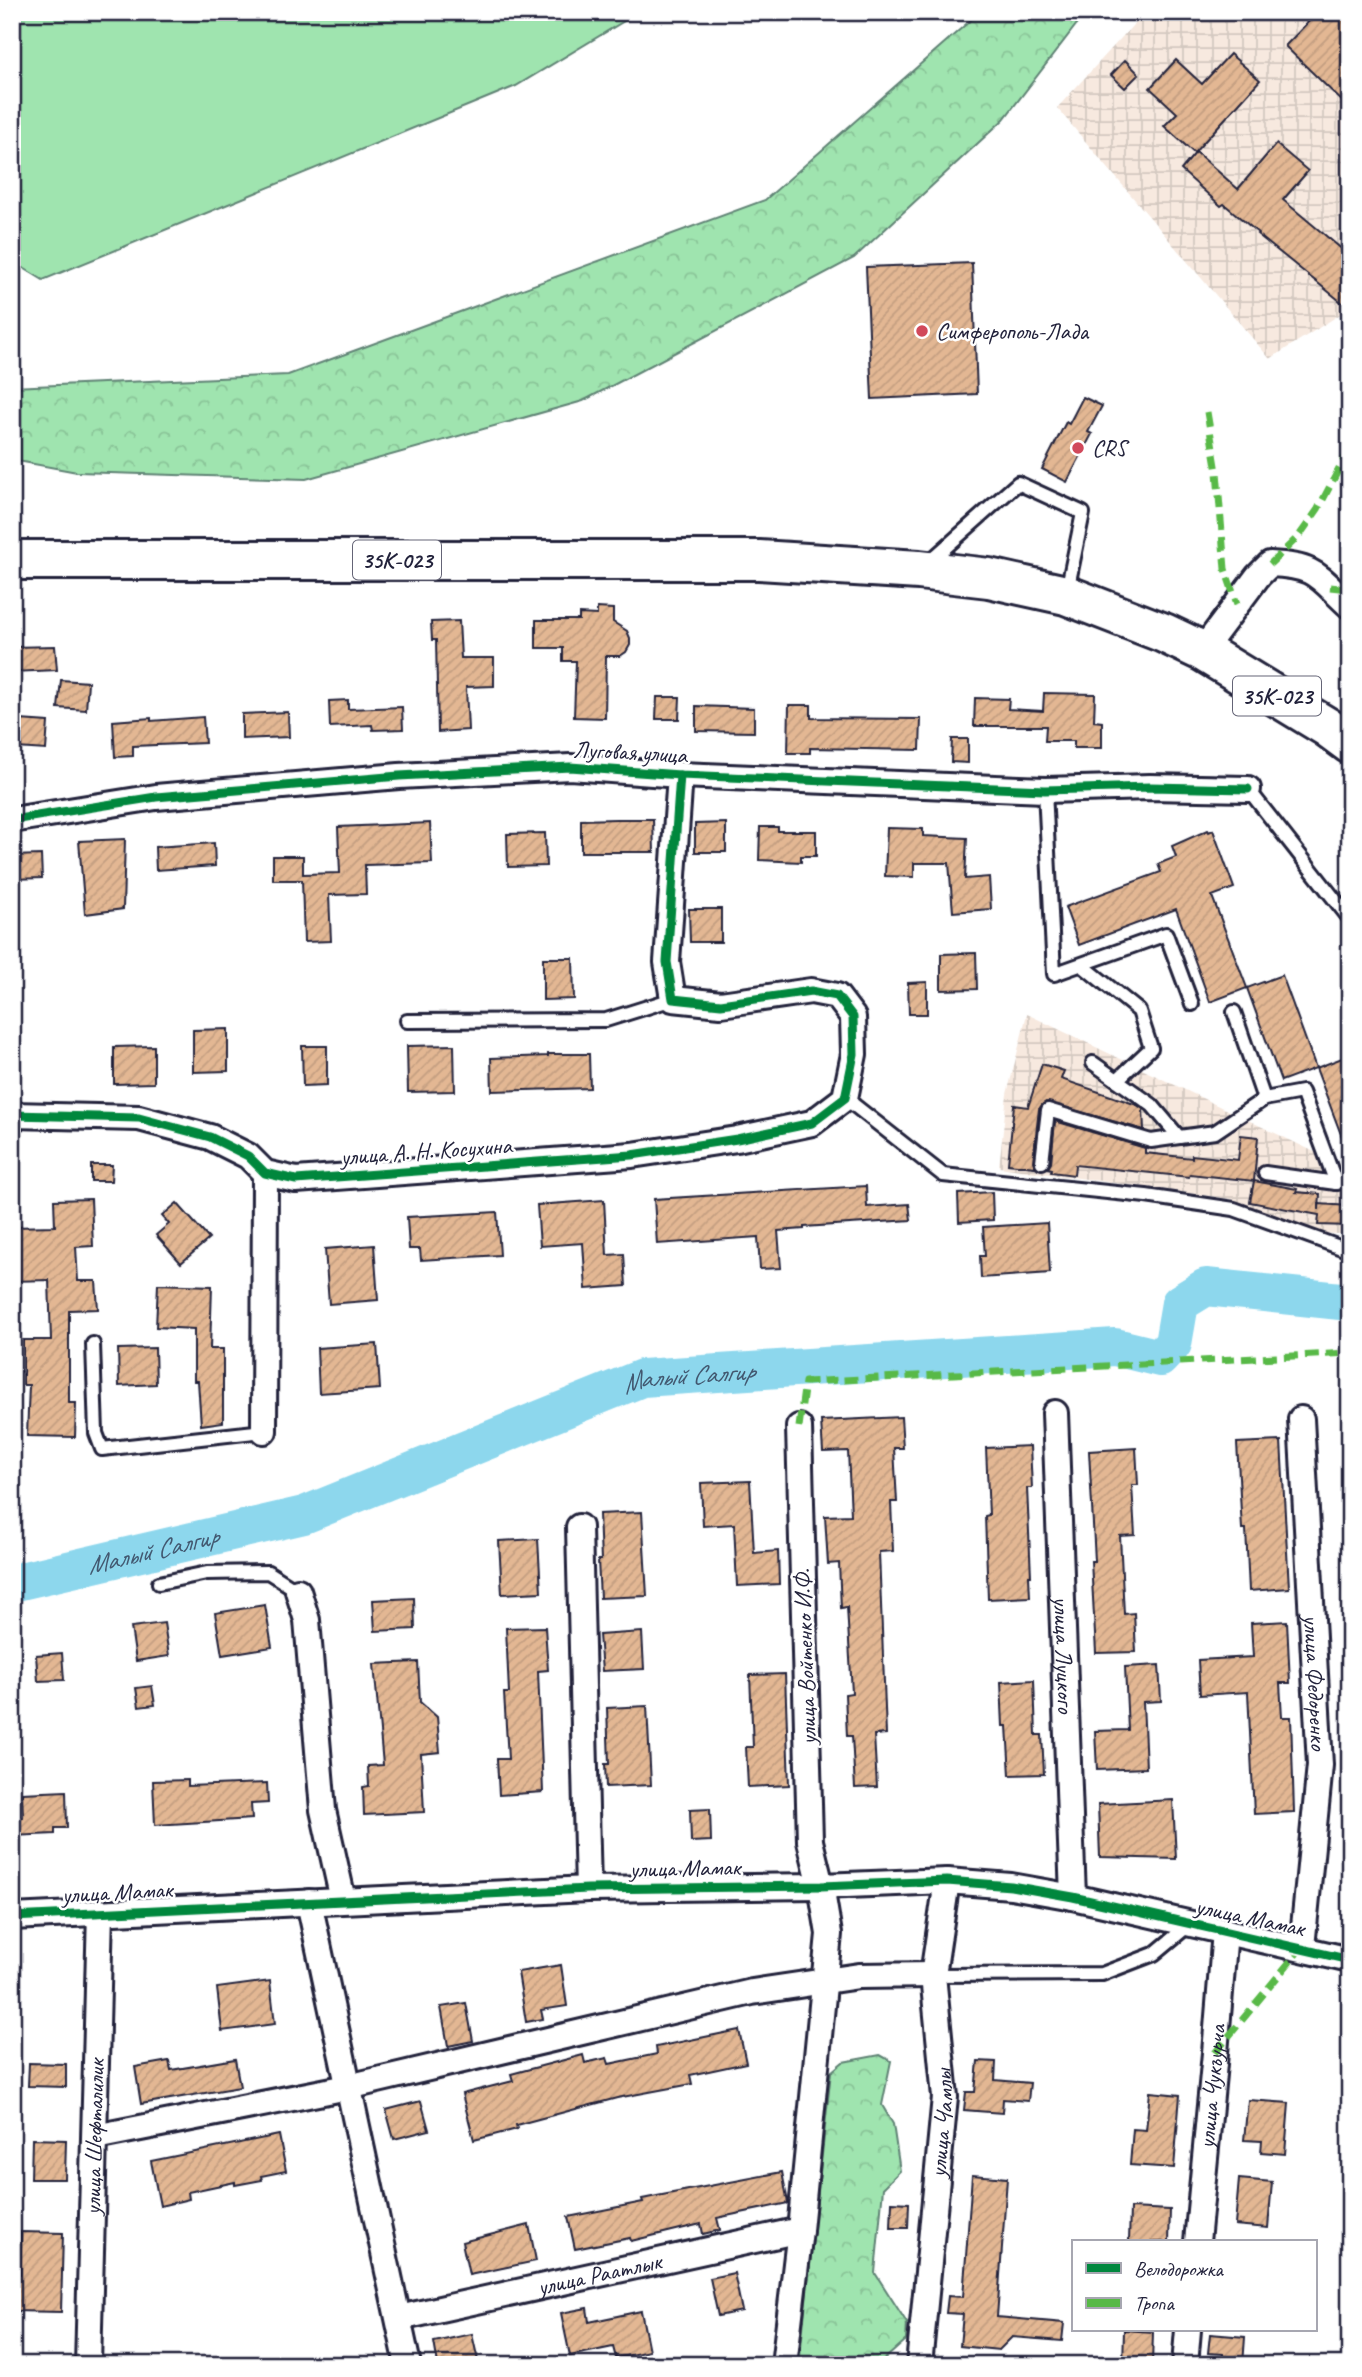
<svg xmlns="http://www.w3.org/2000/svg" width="1362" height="2377" viewBox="0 0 1362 2377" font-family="Caveat,sans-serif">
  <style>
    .industrial { fill: url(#industrial-grid) }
    .green { fill: #9fe4af; stroke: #608375; stroke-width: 2 }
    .forest { fill: url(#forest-crowns); stroke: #608375; stroke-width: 2 }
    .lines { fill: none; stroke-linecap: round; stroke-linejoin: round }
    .river { stroke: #8dd7ed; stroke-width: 38 }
    .building { fill: url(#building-hatch); stroke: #22223b; stroke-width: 2 }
    .lane-casing { stroke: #22223b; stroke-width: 18 }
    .street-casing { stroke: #22223b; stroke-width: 30 }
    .primary-casing { stroke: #22223b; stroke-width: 44 }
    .lane { stroke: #fff; stroke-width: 12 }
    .street { stroke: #fff; stroke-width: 24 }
    .primary { stroke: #fff; stroke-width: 38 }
    .quiet { stroke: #58b947; stroke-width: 7; stroke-dasharray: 14 7; stroke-linecap: butt }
    .cycleway-casing { stroke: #fff; stroke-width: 13 }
    .cycleway { stroke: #00873e; stroke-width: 9 }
    .poi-dot { fill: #d1495b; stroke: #fff; stroke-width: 2.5 }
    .labels { text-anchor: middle; stroke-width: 5; stroke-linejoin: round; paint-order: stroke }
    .shield { fill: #fff; stroke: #646476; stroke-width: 2 }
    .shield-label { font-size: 23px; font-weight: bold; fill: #22223b }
    .poi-label { font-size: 24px; fill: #22223b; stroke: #fff; text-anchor: start }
    .street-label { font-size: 24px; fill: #22223b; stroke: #fff }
    .water-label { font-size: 26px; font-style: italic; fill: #425870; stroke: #fff }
  </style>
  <defs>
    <pattern id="industrial-grid" width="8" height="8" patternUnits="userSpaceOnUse" patternTransform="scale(1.75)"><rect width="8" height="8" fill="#f7e9df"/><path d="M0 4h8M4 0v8" fill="none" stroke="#d3c8c0"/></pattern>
    <pattern id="forest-crowns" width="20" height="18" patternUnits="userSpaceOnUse" patternTransform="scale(1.75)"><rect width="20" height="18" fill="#9fe4af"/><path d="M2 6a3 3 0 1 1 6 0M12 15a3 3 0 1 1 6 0" fill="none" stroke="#89c397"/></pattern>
    <pattern id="building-hatch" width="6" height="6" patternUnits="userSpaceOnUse" patternTransform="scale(1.75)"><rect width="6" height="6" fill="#e3b793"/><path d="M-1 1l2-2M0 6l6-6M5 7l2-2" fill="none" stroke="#c29d80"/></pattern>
  </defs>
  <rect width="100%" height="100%" fill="#fff"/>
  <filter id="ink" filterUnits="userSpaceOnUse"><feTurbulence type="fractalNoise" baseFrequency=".0143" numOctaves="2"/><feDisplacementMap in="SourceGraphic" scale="14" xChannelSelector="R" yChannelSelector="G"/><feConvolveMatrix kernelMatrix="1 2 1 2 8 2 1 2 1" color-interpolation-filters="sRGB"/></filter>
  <g filter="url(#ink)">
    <g class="industrial">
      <path d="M1145,12H1350V308L1270,359L1057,108Z"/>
      <path d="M1027,1014L1350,1169V1235L1324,1233L1231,1199L999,1167L1007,1094Z"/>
    </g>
    <path class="green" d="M12,12H639L516,86L43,280L12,261Z"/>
    <g class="forest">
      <path d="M980,12H1086L1004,119L854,258L583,401L306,479L77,472L12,460V387L288,375L765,200Z"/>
      <path d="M880,2055L891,2061L882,2105L893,2124L900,2171L883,2188L875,2273L907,2323L906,2340L878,2365H799L831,2072L843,2062Z"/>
    </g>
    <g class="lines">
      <path class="river" id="s1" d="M12,1583L304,1515L642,1378L1115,1347L1160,1358L1173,1344L1180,1303L1206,1287L1350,1302"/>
    </g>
    <g class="building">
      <path d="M1318,12H1350V109L1285,46Z"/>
      <path d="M1230,54L1260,80L1194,153L1164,126L1177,113L1150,88L1176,60L1202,84Z"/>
      <path d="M1125,60L1139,74L1125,88L1111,75Z"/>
      <path d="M1276,144L1308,171L1283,200L1350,256V309L1257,234L1258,233L1224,204L1221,206L1181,170L1196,152L1238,189Z"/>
      <path d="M972,263L977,394L872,399L866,267Z"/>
      <path d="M1083,397L1102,406L1088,432L1092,434L1067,482L1042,469L1066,422L1069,424Z"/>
      <path d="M597,608L613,609V622L627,631L630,638V645L626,652L620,656H606L605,718L574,717L576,661H563V648H536V620H579V614L597,615Z"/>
      <path d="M459,621L461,658H494V686L466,687L468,730L438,732L436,640H432L431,622Z"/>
      <path d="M55,646L57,670L12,672V647Z"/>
      <path d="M61,680L88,682L86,710L58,708Z"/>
      <path d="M1044,693L1095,694L1094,721L1102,722V748H1074V741H1045L1046,726H974L975,698L1009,699L1008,709L1043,711Z"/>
      <path d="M657,697H680L679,719H656Z"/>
      <path d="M348,700V709L402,707L403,729L373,730L372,725L330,727L329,701Z"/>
      <path d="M789,705H811V718L921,719L920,750L810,748V753H788Z"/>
      <path d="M696,706L754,708V732L696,731Z"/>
      <path d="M288,712L289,737L242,739V714Z"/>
      <path d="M203,717L205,743L133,746V756L115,757L113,721L151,718V721Z"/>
      <path d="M20,720L48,722L46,750L17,748Z"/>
      <path d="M952,739H968V763L951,762Z"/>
      <path d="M616,819H653L654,852H581V820Z"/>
      <path d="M430,823L432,863L365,865L366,894L329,895L331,941L304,942L302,880H273V856H303V874L340,873L338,827Z"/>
      <path d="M726,823V852H695V824Z"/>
      <path d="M760,827H778V831H816V856H801V862L759,860Z"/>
      <path d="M887,828L923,829V836L967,838L965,879L989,877L991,909L953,912L949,863H914V877L885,876Z"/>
      <path d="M1208,830L1209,832L1213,830L1234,888L1212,896L1247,988L1210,1002L1176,909L1079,945L1065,907L1161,872L1158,864L1176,857L1172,846Z"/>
      <path d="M545,833L546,866L508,867L507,834Z"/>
      <path d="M125,839L123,909L85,914L79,841Z"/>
      <path d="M214,843L215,866L156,870L155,847Z"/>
      <path d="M41,855L42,878L13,879L12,856Z"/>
      <path d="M689,909H721V942H690Z"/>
      <path d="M976,953L977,989L941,990V954Z"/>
      <path d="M543,958H573L574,999L543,1000Z"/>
      <path d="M1282,975L1316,1068L1281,1081L1247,988Z"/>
      <path d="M927,982V1014H909L908,983Z"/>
      <path d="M228,1029V1071L193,1072V1030Z"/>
      <path d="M454,1045L455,1091L408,1092L407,1046Z"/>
      <path d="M154,1046V1083L114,1084V1047Z"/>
      <path d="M302,1046H327V1085L303,1086Z"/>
      <path d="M548,1054H589L590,1088L492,1091L491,1058L548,1056Z"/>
      <path d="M1350,1055V1153H1348L1316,1068Z"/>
      <path d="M1042,1064L1064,1071L1061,1079L1137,1105L1143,1109L1144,1130L1046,1102L1039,1109L1033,1161L1035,1167L1008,1164L1014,1105L1028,1107Z"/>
      <path d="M1055,1121L1145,1148V1153L1192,1158V1155L1238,1160L1241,1135L1258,1137L1254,1181L1190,1174L1189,1177L1075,1165L1074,1175L1051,1172L1052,1169L1048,1168L1051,1163Z"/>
      <path d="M91,1165H112L111,1181H91Z"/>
      <path d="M1254,1181L1297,1189L1296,1192L1320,1194L1319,1210V1204L1350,1206V1226L1318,1225L1319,1215L1250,1202Z"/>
      <path d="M866,1186L867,1207L909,1204L911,1220L804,1227V1229L778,1231L781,1268L760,1269L758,1237L657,1244L654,1199Z"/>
      <path d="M992,1192L993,1220L959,1222L958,1194Z"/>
      <path d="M91,1199L93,1246L76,1247L78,1281H96L98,1309L69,1310V1403H76L75,1437L27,1436L29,1385H23V1340H51L49,1280L12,1281V1227L55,1226L54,1200Z"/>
      <path d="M604,1200L607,1255L624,1254L626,1286L586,1289L583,1243L540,1246L537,1205Z"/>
      <path d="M177,1203L209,1239L181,1263L156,1235L169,1224L162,1216Z"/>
      <path d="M497,1212L500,1255L421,1260L420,1249H409L407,1217Z"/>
      <path d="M1047,1223L1050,1273L981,1278L980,1256H985L983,1227Z"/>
      <path d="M374,1245L378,1300L329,1304L325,1249Z"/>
      <path d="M158,1284L212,1286L210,1349H223V1422L201,1425L198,1381H194V1329L156,1327Z"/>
      <path d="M377,1344L380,1389L319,1393L317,1348Z"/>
      <path d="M155,1348L156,1384L119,1386L118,1349Z"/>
      <path d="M901,1417L903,1448H894L897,1502H891L893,1551L879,1552L886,1734L874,1735L877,1787L855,1788L852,1736H847L845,1694L852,1693L847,1607L841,1608L839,1563L828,1564L825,1516L851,1515L848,1451L823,1452L821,1421Z"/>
      <path d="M1281,1441L1289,1588L1249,1591L1246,1529H1242L1237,1443Z"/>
      <path d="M1030,1446L1032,1488H1027L1031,1576H1029L1030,1597L988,1599L985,1516L989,1515L986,1448Z"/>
      <path d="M1136,1448L1138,1485H1132L1135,1535L1120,1536L1124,1614L1134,1613L1136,1652L1096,1653L1091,1561H1095L1089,1451Z"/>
      <path d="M750,1481L754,1553L778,1551L779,1584L737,1586L734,1524L703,1526L701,1483Z"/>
      <path d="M642,1512L647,1596L600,1598L598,1560H601L599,1514Z"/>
      <path d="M538,1539L541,1592L502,1594L499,1541Z"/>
      <path d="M414,1598L415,1629L375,1631L373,1600Z"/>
      <path d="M265,1605L272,1647L222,1655L215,1613Z"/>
      <path d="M1287,1621L1290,1683H1280L1282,1717H1291L1294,1812L1254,1814L1248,1692L1200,1695L1198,1660L1253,1657L1251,1623Z"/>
      <path d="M164,1623L169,1656L136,1661L131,1627Z"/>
      <path d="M545,1627L548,1670L538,1671L543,1792L499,1795L497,1759H508L504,1693H509L506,1628Z"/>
      <path d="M642,1632L644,1669L602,1671L599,1635Z"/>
      <path d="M62,1653L64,1680L38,1681L36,1655Z"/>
      <path d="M418,1662L420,1702L437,1717L440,1752L421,1754L424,1812L364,1815L363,1787L369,1786L368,1766L383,1765L374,1664Z"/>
      <path d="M1159,1665L1161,1701L1143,1702L1146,1768L1097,1770L1095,1731L1128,1730L1125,1667Z"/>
      <path d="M785,1674L789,1785L748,1787L746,1747H753L750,1675Z"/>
      <path d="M1034,1680L1036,1735H1042L1044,1774L1010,1775L1007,1726H1003L1001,1682Z"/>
      <path d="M152,1686L155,1705L139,1707L136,1688Z"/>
      <path d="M647,1706L651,1785L606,1787L605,1764H609L607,1708Z"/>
      <path d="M188,1780V1786L267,1783L268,1803L251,1804L252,1819L155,1825L153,1781Z"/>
      <path d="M66,1791L67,1828H55V1834L12,1836V1818L23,1817L22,1793Z"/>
      <path d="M1173,1800L1176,1859L1100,1857L1098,1804Z"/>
      <path d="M710,1809L711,1841L691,1842L690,1810Z"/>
      <path d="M561,1965L567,2006L541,2010L543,2019L526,2022L518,1972Z"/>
      <path d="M270,1981L275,2024L222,2031L217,1988Z"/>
      <path d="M466,2003L473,2041L448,2046L441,2007Z"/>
      <path d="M739,2030L746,2063L690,2075L692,2084L617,2098L516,2125L517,2129L474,2140L462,2094L513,2081L511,2074L583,2055L585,2063L607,2058L609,2064L657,2054L656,2047Z"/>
      <path d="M235,2059L240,2087L141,2104L135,2067L169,2061L171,2070Z"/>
      <path d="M978,2061L996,2062L995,2080L1030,2083L1028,2101L1003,2099L1002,2113L964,2110L966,2092H975Z"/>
      <path d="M29,2063L66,2064V2087L28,2086Z"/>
      <path d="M1150,2092L1180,2095L1174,2168L1130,2165L1133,2129L1146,2130Z"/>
      <path d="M1248,2100L1289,2103L1285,2154L1261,2152L1262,2141L1244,2140Z"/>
      <path d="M421,2101L429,2130L394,2139L386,2110Z"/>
      <path d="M279,2135L286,2171L261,2176L262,2180L235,2185V2182L188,2192L189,2199L160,2206L151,2161Z"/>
      <path d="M32,2139L66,2140L65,2179H31Z"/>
      <path d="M782,2172L788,2203L717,2218L720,2230L703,2234L701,2224L631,2241L630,2238L575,2249L568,2217L643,2202L642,2199L657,2196Z"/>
      <path d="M972,2175L1007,2178L997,2317L1064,2323L1062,2341L1012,2337L999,2350L960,2346L963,2314L946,2313L948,2296L963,2297Z"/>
      <path d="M1239,2179L1272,2182L1268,2228L1235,2225Z"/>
      <path d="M892,2202L909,2203L908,2228H891Z"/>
      <path d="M1130,2208L1170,2210L1169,2242H1129Z"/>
      <path d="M529,2225L536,2261L469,2275L462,2242Z"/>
      <path d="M21,2232L63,2233L61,2312L12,2311V2274H20Z"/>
      <path d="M734,2273L742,2311L718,2316L710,2278Z"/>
      <path d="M587,2308L589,2322L641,2311L649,2351L616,2358L613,2347L570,2356L561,2313Z"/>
      <path d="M1124,2330L1153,2332L1152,2365H1123Z"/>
      <path d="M472,2334L479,2365H438L434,2342Z"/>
      <path d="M1210,2334L1245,2337L1243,2365H1223V2354L1208,2353Z"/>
    </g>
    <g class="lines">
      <g class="lane-casing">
        <g id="lane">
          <path d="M928,563L1018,483L1083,513L1067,591"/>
          <path d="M1248,789L1350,919"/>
          <path d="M1045,790L1054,974L1166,934L1192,1004"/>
          <path d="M1082,965L1139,1011L1151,1048L1117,1080"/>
          <path d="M1234,1012L1264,1099"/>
          <path d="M407,1021L606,1020L673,999"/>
          <path d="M1093,1063L1152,1105L1179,1137"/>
          <path d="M845,1098L943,1175L1146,1196L1234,1209L1350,1251"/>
          <path d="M1042,1162L1048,1110L1151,1141L1215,1132L1264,1099L1302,1092L1336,1183"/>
          <path d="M1265,1173L1336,1183L1350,1181"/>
          <path d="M93,1344L96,1433L102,1449L264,1431"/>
          <path d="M159,1583L207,1573L268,1572L298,1591"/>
          <path d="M933,1975L1102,1974L1154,1954L1190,1924"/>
        </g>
      </g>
      <g class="street-casing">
        <g id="street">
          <path d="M1202,651L1258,576L1270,564C1317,566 1317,576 1350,606"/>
          <path d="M12,820L156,797L399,776L570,767L680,775L1045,790L1150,787L1248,789"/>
          <path d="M12,1115L139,1118L210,1137L248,1156L265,1173L296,1180L632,1155L737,1139L812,1123L845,1098L854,1054L853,1017L837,996L811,991L721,1004L673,999L667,962L680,775"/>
          <path id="s2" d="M1055,1413L1073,1897"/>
          <path id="s3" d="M1301,1419L1320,1765L1302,1947"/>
          <path d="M264,1431L265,1173"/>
          <path d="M579,1527L588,1889"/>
          <path d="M298,1591L307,1620L323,1810L343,1900"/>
          <path d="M309,1902L408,2365"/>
          <path d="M12,1917L588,1889L821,1886L947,1881L1011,1886L1073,1897L1350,1960"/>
          <path d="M95,2137L348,2087L752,1992L859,1976L933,1975"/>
          <path id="s4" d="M1197,2242L1215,2053L1225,1931"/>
          <path id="s5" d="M399,2318L800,2230"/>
          <path id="s6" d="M88,2365L100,1912"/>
          <path d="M784,2365L800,2230L829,1934L821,1886L810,1841L799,1427"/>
          <path id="s7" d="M919,2365L945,2097L933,1975L947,1881"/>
          <path d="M1185,2365L1188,2330"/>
        </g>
      </g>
      <g class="primary-casing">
        <path id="primary" d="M12,560H759L919,570L989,578L1066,595L1164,633L1202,651L1327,727L1350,744"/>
      </g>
      <use href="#lane" class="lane"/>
      <use href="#street" class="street"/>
      <use href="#primary" class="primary"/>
      <g class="quiet">
        <path d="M1207,412L1217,472L1225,569L1237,604"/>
        <path d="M1270,564L1299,536L1318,509L1350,448"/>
        <path d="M1330,587L1350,589"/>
        <path d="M799,1427L805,1382L1350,1353"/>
        <path d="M1215,2053L1302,1947"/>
      </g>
      <g class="cycleway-casing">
        <g id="cycleway">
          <path d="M12,820L156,797L399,776L570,767L680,775L1045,790L1150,787L1248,789"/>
          <path d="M12,1115L139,1118L210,1137L248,1156L265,1173L296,1180L632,1155L737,1139L812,1123L845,1098L854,1054L853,1017L837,996L811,991L721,1004L673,999L667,962L680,775"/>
          <path d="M12,1917L588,1889L821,1886L947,1881L1011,1886L1073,1897L1350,1960"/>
        </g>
      </g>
      <use href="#cycleway" class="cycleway"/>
    </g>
  </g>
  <g class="poi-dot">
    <circle cx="922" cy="331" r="7"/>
    <circle cx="1078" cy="448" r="7"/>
  </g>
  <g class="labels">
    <g class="shield">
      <rect x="353" y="540.5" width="88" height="39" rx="5"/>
      <rect x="1233" y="676.5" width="88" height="39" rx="5"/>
    </g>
    <g class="shield-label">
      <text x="397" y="568">35К-023</text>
      <text x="1277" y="704">35К-023</text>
    </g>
    <g class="poi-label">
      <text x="936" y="339">Симферополь-Лада</text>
      <text x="1092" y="456">CRS</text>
    </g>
    <g class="street-label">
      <text transform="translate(630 752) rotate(3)" y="8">Луговая улица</text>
      <text transform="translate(426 1151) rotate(-4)" y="8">улица А. Н. Косухина</text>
      <text dy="8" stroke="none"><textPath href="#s2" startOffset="242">улица Луцкого</textPath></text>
      <text transform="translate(805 1657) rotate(-92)" y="8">улица Войтенко И.Ф.</text>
      <text dy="8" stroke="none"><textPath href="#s3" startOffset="264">улица Федоренко</textPath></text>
      <text transform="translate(685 1868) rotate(-1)" y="8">улица Мамак</text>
      <text transform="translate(117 1892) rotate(-3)" y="8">улица Мамак</text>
      <text transform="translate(1250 1917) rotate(12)" y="8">улица Мамак</text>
      <text dy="8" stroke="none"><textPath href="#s4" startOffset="156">улица Чукъурча</textPath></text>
      <text dy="8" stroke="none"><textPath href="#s7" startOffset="243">улица Чамлы</textPath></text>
      <text dy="8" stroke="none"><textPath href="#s6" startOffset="228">улица Шефталилик</textPath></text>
      <text dy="8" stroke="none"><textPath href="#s5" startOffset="205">улица Раатлык</textPath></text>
    </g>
    <g class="water-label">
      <text dy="9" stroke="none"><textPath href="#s1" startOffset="710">Малый Салгир</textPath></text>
      <text dy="9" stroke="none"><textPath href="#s1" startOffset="144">Малый Салгир</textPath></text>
    </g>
  </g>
  <rect width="1362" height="2377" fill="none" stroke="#fff" stroke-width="42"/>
  <rect x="21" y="21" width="1320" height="2335" fill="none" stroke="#22223b" stroke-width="2.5" filter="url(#ink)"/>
  <rect x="1072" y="2240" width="245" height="91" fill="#ffffff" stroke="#a7a7b1" stroke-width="2"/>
  <rect x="1086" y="2263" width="35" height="10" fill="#00873e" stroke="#a7a7b1" stroke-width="2"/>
  <text x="1134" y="2276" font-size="21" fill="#22223b">Велодорожка</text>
  <rect x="1086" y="2298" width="35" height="10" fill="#58b947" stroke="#a7a7b1" stroke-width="2"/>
  <text x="1134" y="2310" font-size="21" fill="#22223b">Тропа</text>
</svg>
